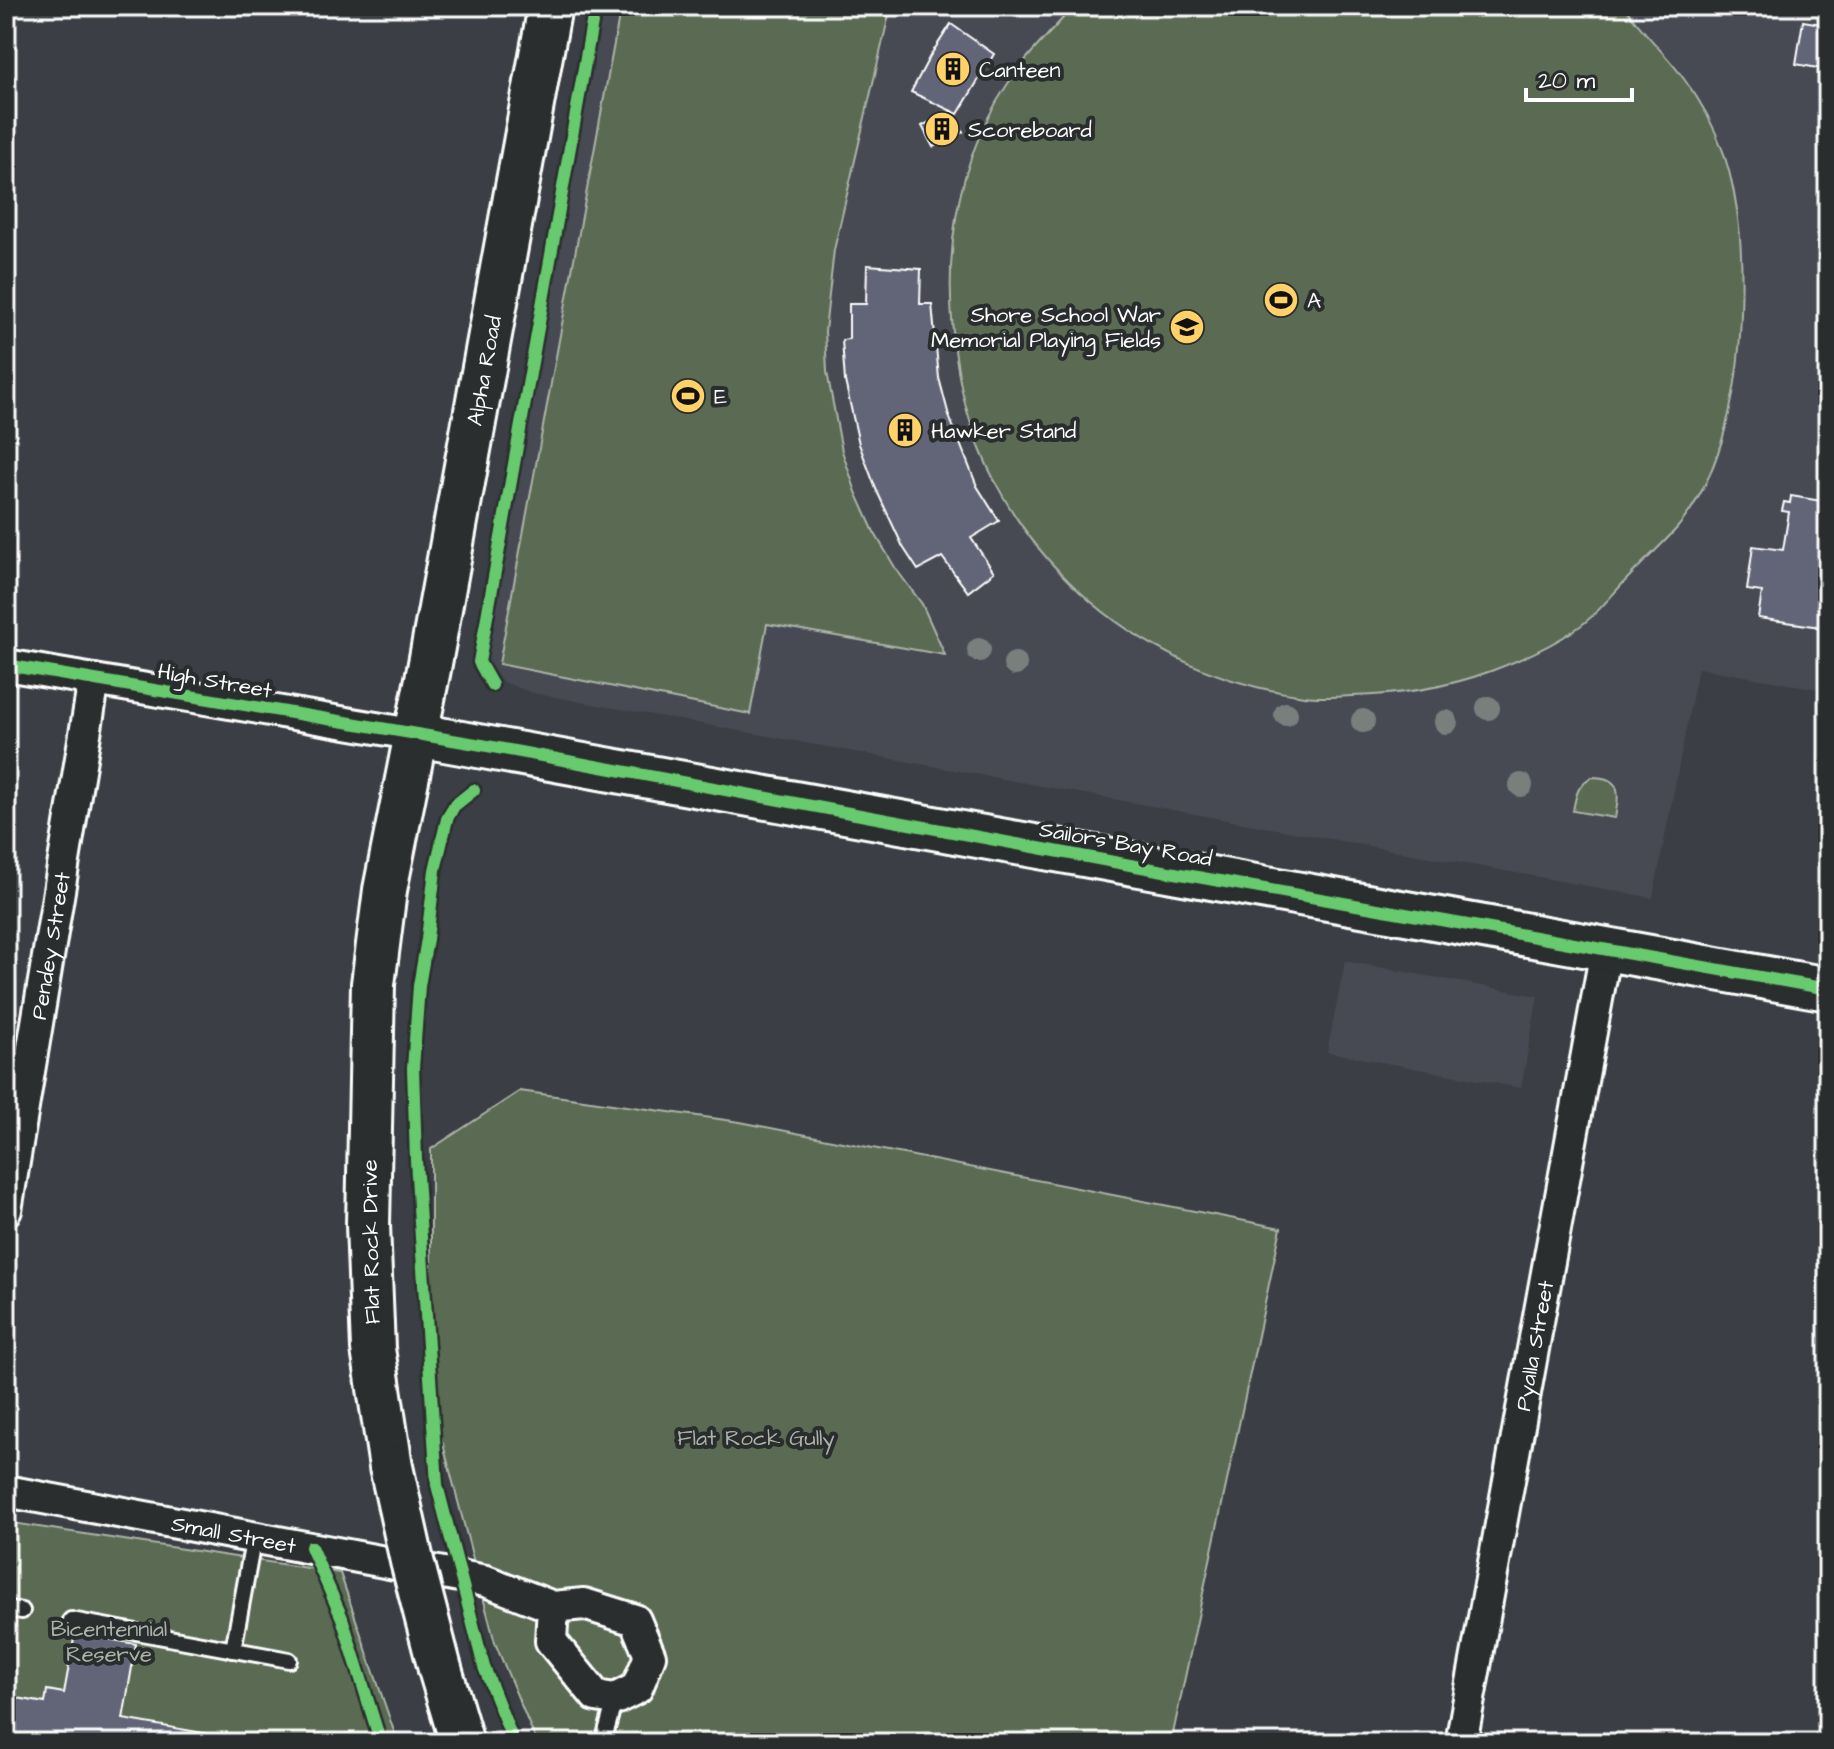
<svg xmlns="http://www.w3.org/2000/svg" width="1834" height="1749" viewBox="0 0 1834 1749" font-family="'Architects Daughter',sans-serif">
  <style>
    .built { fill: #474a53 }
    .green { fill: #5a6a53; stroke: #acb4a9; stroke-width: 2 }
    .building { fill: #626577; stroke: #fff; stroke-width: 2 }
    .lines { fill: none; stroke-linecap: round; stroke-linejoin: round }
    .lane-casing { stroke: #fff; stroke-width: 20 }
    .street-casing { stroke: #fff; stroke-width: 36 }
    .secondary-casing { stroke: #fff; stroke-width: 48 }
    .lane { stroke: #2a2d2e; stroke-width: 14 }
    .street { stroke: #2a2d2e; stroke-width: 30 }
    .secondary { stroke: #2a2d2e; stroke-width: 42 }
    .secondary-bridge-casing { stroke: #fff; stroke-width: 48; stroke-linecap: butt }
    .secondary-bridge { stroke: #2a2d2e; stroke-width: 42 }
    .cycleway-casing { stroke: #2a2d2e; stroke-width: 17 }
    .cycleway { stroke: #67ca6e; stroke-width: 12 }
    .tree { fill: #797f7c }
    .labels { text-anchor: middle; stroke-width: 8; stroke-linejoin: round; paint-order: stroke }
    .poi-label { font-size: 22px; fill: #fff; stroke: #2a2d2e; text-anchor: start }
    .street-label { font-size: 22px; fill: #fff; stroke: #2a2d2e }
    .park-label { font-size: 22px; fill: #acb4a9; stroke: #2a2d2e }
  </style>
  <rect width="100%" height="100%" fill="#3b3e44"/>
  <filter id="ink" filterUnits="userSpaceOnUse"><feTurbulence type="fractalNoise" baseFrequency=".0125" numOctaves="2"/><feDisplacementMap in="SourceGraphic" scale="16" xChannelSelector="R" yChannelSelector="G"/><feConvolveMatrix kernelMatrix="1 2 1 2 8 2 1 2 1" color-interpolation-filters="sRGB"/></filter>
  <g filter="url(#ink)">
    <g class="built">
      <path d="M604,6H1828V691L1698,668L1653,898L532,693L503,682L490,667L486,648Z"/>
      <path d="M1345,961L1538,996L1521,1088L1327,1052Z"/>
    </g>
    <g class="green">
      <path d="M621,6H891L834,250L825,331L827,372L842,451L856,492L874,532L896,569L922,604L945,655L767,624L750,714L499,664Z"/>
      <path d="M1054,6H1624C1641,31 1666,54 1684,79C1701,101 1715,128 1724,154C1741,206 1743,259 1741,314C1739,384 1724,473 1677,528C1662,545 1645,560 1630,576C1613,593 1596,616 1576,629C1550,647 1520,660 1491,671C1445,688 1400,695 1351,696C1336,697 1320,698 1304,696C1134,674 990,546 959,376C940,268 951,158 1019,68C1032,51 1048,35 1063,18Z"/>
      <path d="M1592,777C1623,777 1619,794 1615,818L1573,811C1576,795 1577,785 1592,777Z"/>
      <path d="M520,1091L740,1122L1281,1228L1171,1743H537L495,1643L431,1398V1149Z"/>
      <path d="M6,1522L340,1573L398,1743H6Z"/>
    </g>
    <g class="building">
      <path d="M1803,21L1828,25V70L1796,64Z"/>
      <path d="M951,24L994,54L958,114L911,92L930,56Z"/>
      <path d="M951,111L963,132L933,147L922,126Z"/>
      <path d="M867,265L921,269L920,304H932L939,378L949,416L977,486L999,521L971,538L994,572L968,592L942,557L918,570L903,547L876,489L859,444L845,381L842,340L849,339V304H866Z"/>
      <path d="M1791,496L1828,502V628L1758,618L1762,592L1747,590L1753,546L1783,550L1789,512L1782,511L1784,502L1790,503Z"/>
      <path d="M75,1633L136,1644L123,1719L260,1743H6V1696L45,1703L47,1690L64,1693Z"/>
    </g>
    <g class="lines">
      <g class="lane-casing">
        <g id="lane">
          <path d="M6,1608L22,1611"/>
          <path d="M71,1620L289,1660"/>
          <path d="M233,1650L254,1536"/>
          <path d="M603,1743L615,1699"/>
        </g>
      </g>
      <g class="street-casing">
        <g id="street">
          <path d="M6,665L417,735"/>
          <path id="s1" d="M6,1210L94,680"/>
          <path id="s2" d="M6,1491L486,1581L553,1607L584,1604L635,1620L650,1656L637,1688L615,1699L596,1696L551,1641L553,1607"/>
          <path id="s3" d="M1461,1743L1606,950"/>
        </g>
      </g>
      <g class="secondary-casing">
        <g id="secondary">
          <path d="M417,735L1828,989"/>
          <path id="s4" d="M391,1467L373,1349L368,1225L373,984L385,890L429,669L550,6"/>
          <path d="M440,1669L462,1743"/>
        </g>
      </g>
      <use href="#lane" class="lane"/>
      <use href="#street" class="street"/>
      <use href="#secondary" class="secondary"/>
      <g class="secondary-bridge-casing">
        <path id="secondary-bridge" d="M391,1467L412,1561L440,1669"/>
      </g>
      <use href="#secondary-bridge" class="secondary-bridge"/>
      <g class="cycleway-casing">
        <g id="cycleway">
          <path d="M6,665L482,745L1130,865L1828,989"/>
          <path d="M492,685L479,662L595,6"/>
          <path d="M474,790L454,806L447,819L435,870L427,939L419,986L413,1068L416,1160L437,1485L484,1667L514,1743"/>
          <path d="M311,1547L342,1618L381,1743"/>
        </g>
      </g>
      <use href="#cycleway" class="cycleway"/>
    </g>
    <g class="tree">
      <circle cx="979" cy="650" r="12"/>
      <circle cx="1015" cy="664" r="12"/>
      <circle cx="1488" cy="708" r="12"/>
      <circle cx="1286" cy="714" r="12"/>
      <circle cx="1363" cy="721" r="12"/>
      <circle cx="1446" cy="722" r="12"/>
      <circle cx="1521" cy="785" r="12"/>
    </g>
  </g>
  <defs>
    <g id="building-disc" transform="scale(1.8)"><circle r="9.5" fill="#ffd166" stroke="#2a2d2e"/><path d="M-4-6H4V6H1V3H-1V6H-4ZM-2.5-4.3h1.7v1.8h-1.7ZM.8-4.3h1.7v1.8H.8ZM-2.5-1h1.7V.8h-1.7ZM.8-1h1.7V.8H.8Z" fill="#111"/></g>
    <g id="stadium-disc" transform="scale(1.8)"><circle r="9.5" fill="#ffd166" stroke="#2a2d2e"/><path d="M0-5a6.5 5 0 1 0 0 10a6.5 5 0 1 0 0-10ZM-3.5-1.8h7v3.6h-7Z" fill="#111"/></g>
    <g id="school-disc" transform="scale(1.8)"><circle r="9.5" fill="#ffd166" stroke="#2a2d2e"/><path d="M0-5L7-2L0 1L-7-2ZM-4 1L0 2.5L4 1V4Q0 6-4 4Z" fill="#111"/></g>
  </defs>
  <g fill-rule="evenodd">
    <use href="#building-disc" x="953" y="69"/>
    <use href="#building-disc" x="942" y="129"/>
    <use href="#stadium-disc" x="1281" y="300"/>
    <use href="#school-disc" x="1187" y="327"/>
    <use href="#stadium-disc" x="688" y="396"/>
    <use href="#building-disc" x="905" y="430"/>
  </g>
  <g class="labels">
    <g class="poi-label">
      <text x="979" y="77">Canteen</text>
      <text x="968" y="137">Scoreboard</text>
      <text x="1307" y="308">A</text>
      <text x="1161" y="322" text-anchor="end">Shore School War<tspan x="1161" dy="25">Memorial Playing Fields</tspan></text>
      <text x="714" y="404">E</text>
      <text x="931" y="438">Hawker Stand</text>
    </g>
    <g class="street-label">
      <text dy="8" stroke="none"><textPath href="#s4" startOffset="1108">Alpha Road</textPath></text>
      <text transform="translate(215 680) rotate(10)" y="8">High Street</text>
      <text transform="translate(1126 843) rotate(10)" y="8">Sailors Bay Road</text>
      <text dy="8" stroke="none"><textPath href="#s1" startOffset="268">Pendey Street</textPath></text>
      <text transform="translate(370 1242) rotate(-91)" y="8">Flat Rock Drive</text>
      <text dy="8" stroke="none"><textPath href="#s3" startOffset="404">Pyalla Street</textPath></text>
      <text dy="8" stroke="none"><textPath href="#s2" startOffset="232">Small Street</textPath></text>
    </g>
    <g class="park-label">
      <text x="756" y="1445">Flat Rock Gully</text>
      <text x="109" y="1636">Bicentennial<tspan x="109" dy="25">Reserve</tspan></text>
    </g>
  </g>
  <rect width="1834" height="1749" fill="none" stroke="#2a2d2e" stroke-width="32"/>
  <rect x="16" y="16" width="1802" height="1717" fill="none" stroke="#fff" stroke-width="3" filter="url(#ink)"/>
  <path d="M1526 88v12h106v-12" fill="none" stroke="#ffffff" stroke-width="4"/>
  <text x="1538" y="88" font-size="24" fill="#ffffff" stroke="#2a2d2e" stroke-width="6" paint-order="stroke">20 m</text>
</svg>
